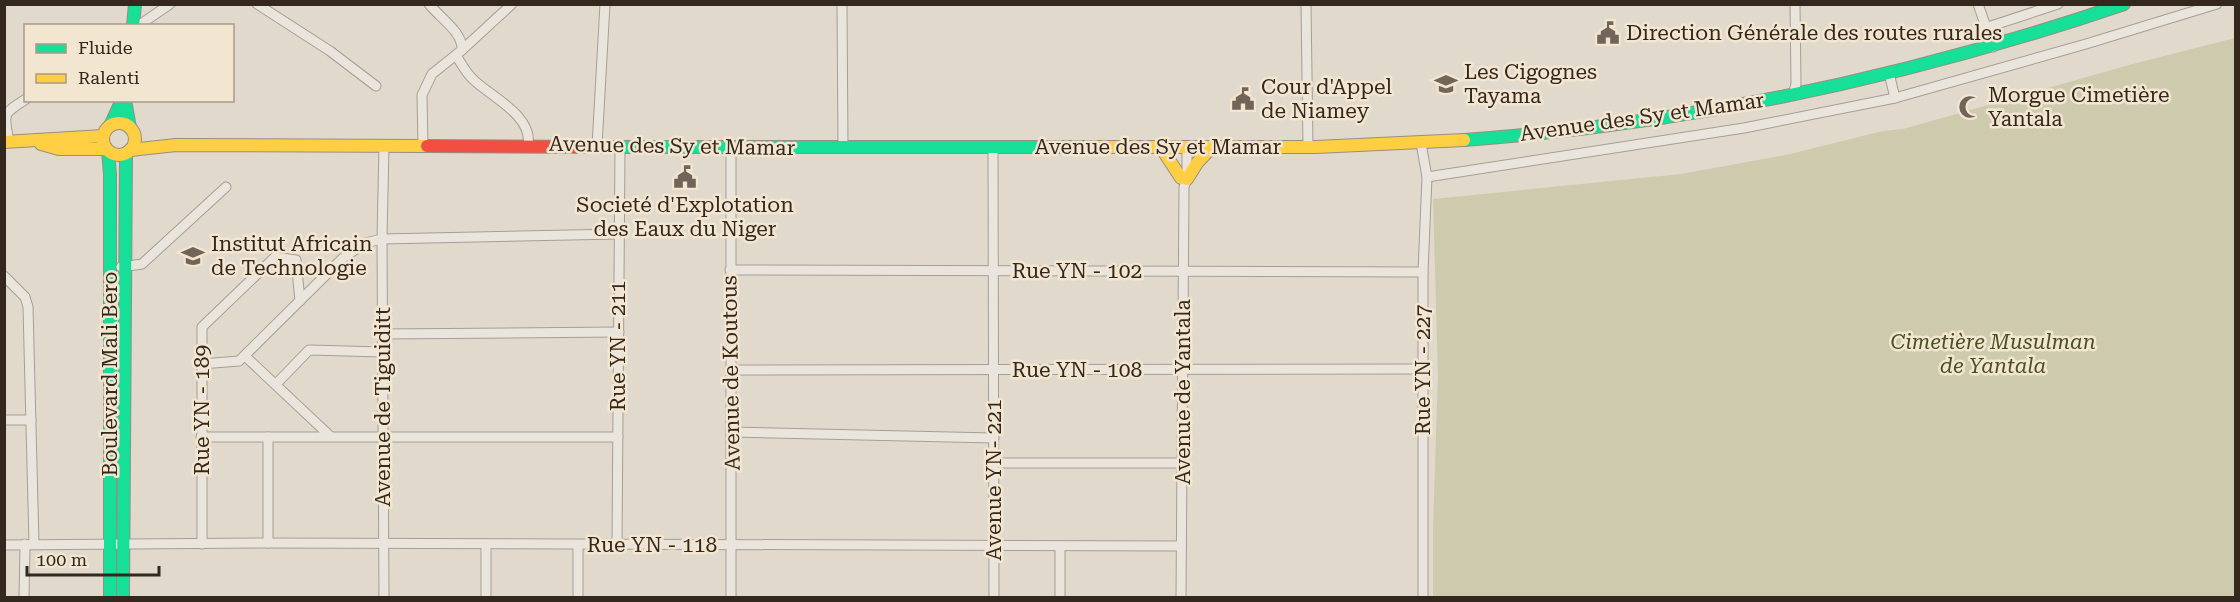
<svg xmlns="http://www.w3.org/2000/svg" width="2240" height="602" viewBox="0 0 2240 602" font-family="'Roboto Serif',serif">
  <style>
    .cemetery { fill: #cdcaad }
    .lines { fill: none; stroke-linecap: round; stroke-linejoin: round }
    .street-casing { stroke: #a69e95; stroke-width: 11 }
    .fast-casing { stroke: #968e84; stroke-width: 14 }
    .slow-casing { stroke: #968e84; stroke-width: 14 }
    .jam-casing { stroke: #968e84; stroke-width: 14 }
    .street { stroke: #eae5dc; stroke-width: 9 }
    .fast { stroke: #16e098; stroke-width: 12 }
    .slow { stroke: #ffcf43; stroke-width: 12 }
    .jam { stroke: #f24e42; stroke-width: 12 }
    .labels { text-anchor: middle; stroke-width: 5; stroke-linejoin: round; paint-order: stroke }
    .poi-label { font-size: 21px; fill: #34271d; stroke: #f3e6d1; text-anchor: start }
    .street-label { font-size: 21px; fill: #34271d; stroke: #f3e6d1 }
    .park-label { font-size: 21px; font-style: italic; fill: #495025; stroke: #f3e6d1 }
  </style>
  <rect width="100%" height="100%" fill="#e1d9cb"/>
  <path class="cemetery" d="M2235,38V597H1433V527L1438,374L1433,199L1681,174L1786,155L1883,131L1903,129L2129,65Z"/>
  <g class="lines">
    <g class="street-casing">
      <g id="street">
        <path d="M257,4L330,51L376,86"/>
        <path d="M842,4L843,148"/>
        <path d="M1306,4L1308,148"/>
        <path d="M1978,4L1993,47"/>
        <path d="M138,26L170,4"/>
        <path d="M1985,28L2058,4"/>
        <path d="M462,50L512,4"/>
        <path d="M456,55C462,65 467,75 476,82C494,98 533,117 528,145"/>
        <path d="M1889,73L1895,98"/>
        <path d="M1793,95L1796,84L1795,4"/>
        <path d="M9,142C4,113 1,115 26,99"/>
        <path d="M1421,143L1427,177L1423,272V598"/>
        <path d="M423,145L422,95L432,74L462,50C463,32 440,18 429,4"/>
        <path d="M597,146L605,4"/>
        <path d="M993,147L994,598"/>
        <path d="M731,148V598"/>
        <path d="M1427,177L1744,128L1895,98L2086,44L2217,4"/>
        <path d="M121,267L142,264L226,187"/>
        <path d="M730,270L1423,272"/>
        <path d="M4,276L25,297L28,307L34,544"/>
        <path d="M383,334L619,332"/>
        <path d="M245,356L330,436"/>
        <path d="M201,364L239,361L343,258L365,243L382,239L619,234"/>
        <path d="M730,370L1423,369"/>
        <path d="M276,384L309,350L383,352"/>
        <path d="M4,420H31"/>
        <path d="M732,432L994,438"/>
        <path d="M201,437H618"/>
        <path d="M994,463H1183"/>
        <path d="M268,543V437"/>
        <path d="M202,544V327L275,257L296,260L300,301"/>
        <path d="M4,545L268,543L1181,546"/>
        <path d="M578,545V598"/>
        <path d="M617,545L620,146"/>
        <path d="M24,598L25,544"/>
        <path d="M384,598L382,239L384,145"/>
        <path d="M486,598V544"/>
        <path d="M1060,598V546"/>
        <path d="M1181,598L1184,187L1187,179V147"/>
      </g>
    </g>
    <g class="fast-casing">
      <g id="fast">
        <path d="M133,26L135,4"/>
        <path d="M125,100L130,128"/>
        <path d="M110,126L122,100"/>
        <path d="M1464,140C1690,124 1910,77 2124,4"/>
        <path d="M604,147H1089"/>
        <path d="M108,151L110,174V598"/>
        <path d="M123,598L126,153"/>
      </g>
    </g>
    <g class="slow-casing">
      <g id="slow">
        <circle cx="119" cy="139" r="16"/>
        <path d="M4,142L103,136"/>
        <path d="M41,144L59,149H106"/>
        <path d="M1160,146L1181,178"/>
        <path d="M1089,147H1316L1464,140"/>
        <path d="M130,150L176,145L427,146"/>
        <path d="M1187,179L1197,163L1212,147"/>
      </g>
    </g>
    <g class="jam-casing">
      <path id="jam" d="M427,146L604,147"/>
    </g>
    <use href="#street" class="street"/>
    <use href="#fast" class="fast"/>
    <use href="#slow" class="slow"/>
    <use href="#jam" class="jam"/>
  </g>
  <defs>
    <g id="civic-bare" transform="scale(1.8)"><path d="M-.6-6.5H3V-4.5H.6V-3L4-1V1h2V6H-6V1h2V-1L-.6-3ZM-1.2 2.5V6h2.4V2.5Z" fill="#71655a" stroke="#f3e6d1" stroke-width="2.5" paint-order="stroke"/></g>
    <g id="university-bare" transform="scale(1.8)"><path d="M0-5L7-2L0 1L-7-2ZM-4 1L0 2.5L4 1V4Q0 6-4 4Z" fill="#71655a" stroke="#f3e6d1" stroke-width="2.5" paint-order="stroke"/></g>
    <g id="mosque-bare" transform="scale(1.8)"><path d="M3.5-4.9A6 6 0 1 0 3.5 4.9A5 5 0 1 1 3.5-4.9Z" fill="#71655a" stroke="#f3e6d1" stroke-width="2.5" paint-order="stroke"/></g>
  </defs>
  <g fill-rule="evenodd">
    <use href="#civic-bare" x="1608" y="33"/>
    <use href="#university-bare" x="1446" y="84"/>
    <use href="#civic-bare" x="1243" y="99"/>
    <use href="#mosque-bare" x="1970" y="107"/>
    <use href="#civic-bare" x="685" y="177"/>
    <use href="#university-bare" x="193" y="256"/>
  </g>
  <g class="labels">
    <g class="poi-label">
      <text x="1626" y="40">Direction Générale des routes rurales</text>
      <text x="1464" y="79">Les Cigognes<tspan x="1464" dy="24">Tayama</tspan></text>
      <text x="1261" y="94">Cour d'Appel<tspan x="1261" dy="24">de Niamey</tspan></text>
      <text x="1988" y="102">Morgue Cimetière<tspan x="1988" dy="24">Yantala</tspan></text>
      <text x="685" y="212" text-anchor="middle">Societé d'Explotation<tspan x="685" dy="24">des Eaux du Niger</tspan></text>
      <text x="211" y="251">Institut Africain<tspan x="211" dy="24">de Technologie</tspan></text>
    </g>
    <g class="street-label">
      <text transform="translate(1642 117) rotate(-8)" y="7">Avenue des Sy et Mamar</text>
      <text transform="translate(672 146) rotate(1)" y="7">Avenue des Sy et Mamar</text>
      <text x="1158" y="154">Avenue des Sy et Mamar</text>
      <text x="1077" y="278">Rue YN - 102</text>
      <text transform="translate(618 346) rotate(-90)" y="7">Rue YN - 211</text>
      <text x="1077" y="377">Rue YN - 108</text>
      <text transform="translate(1423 370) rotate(-90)" y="7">Rue YN - 227</text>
      <text transform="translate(731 373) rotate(-91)" y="7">Avenue de Koutous</text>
      <text transform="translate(110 374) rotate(-90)" y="7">Boulevard Mali Bero</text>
      <text transform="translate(1183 392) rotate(-90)" y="7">Avenue de Yantala</text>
      <text transform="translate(383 407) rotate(-90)" y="7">Avenue de Tiguiditt</text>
      <text transform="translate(202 410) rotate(-90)" y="7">Rue YN - 189</text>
      <text transform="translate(994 480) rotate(-90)" y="7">Avenue YN- 221</text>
      <text x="652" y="552">Rue YN - 118</text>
    </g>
    <g class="park-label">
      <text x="1993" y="349">Cimetière Musulman<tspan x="1993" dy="24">de Yantala</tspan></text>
    </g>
  </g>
  <rect width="2240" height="602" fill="none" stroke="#34271d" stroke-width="12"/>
  <rect x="24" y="24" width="210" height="78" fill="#f3e6d1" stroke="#a79a89" stroke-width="1.5"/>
  <rect x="36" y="44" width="30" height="9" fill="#16e098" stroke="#a79a89" stroke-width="1.5"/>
  <text x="78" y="54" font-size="18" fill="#34271d">Fluide</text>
  <rect x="36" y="74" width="30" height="9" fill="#ffcf43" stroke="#a79a89" stroke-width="1.5"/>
  <text x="78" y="84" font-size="18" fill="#34271d">Ralenti</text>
  <path d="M27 566v9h132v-9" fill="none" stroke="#34271d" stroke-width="3"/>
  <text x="36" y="566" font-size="18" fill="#34271d" stroke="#f3e6d1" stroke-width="4.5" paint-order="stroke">100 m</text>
</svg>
